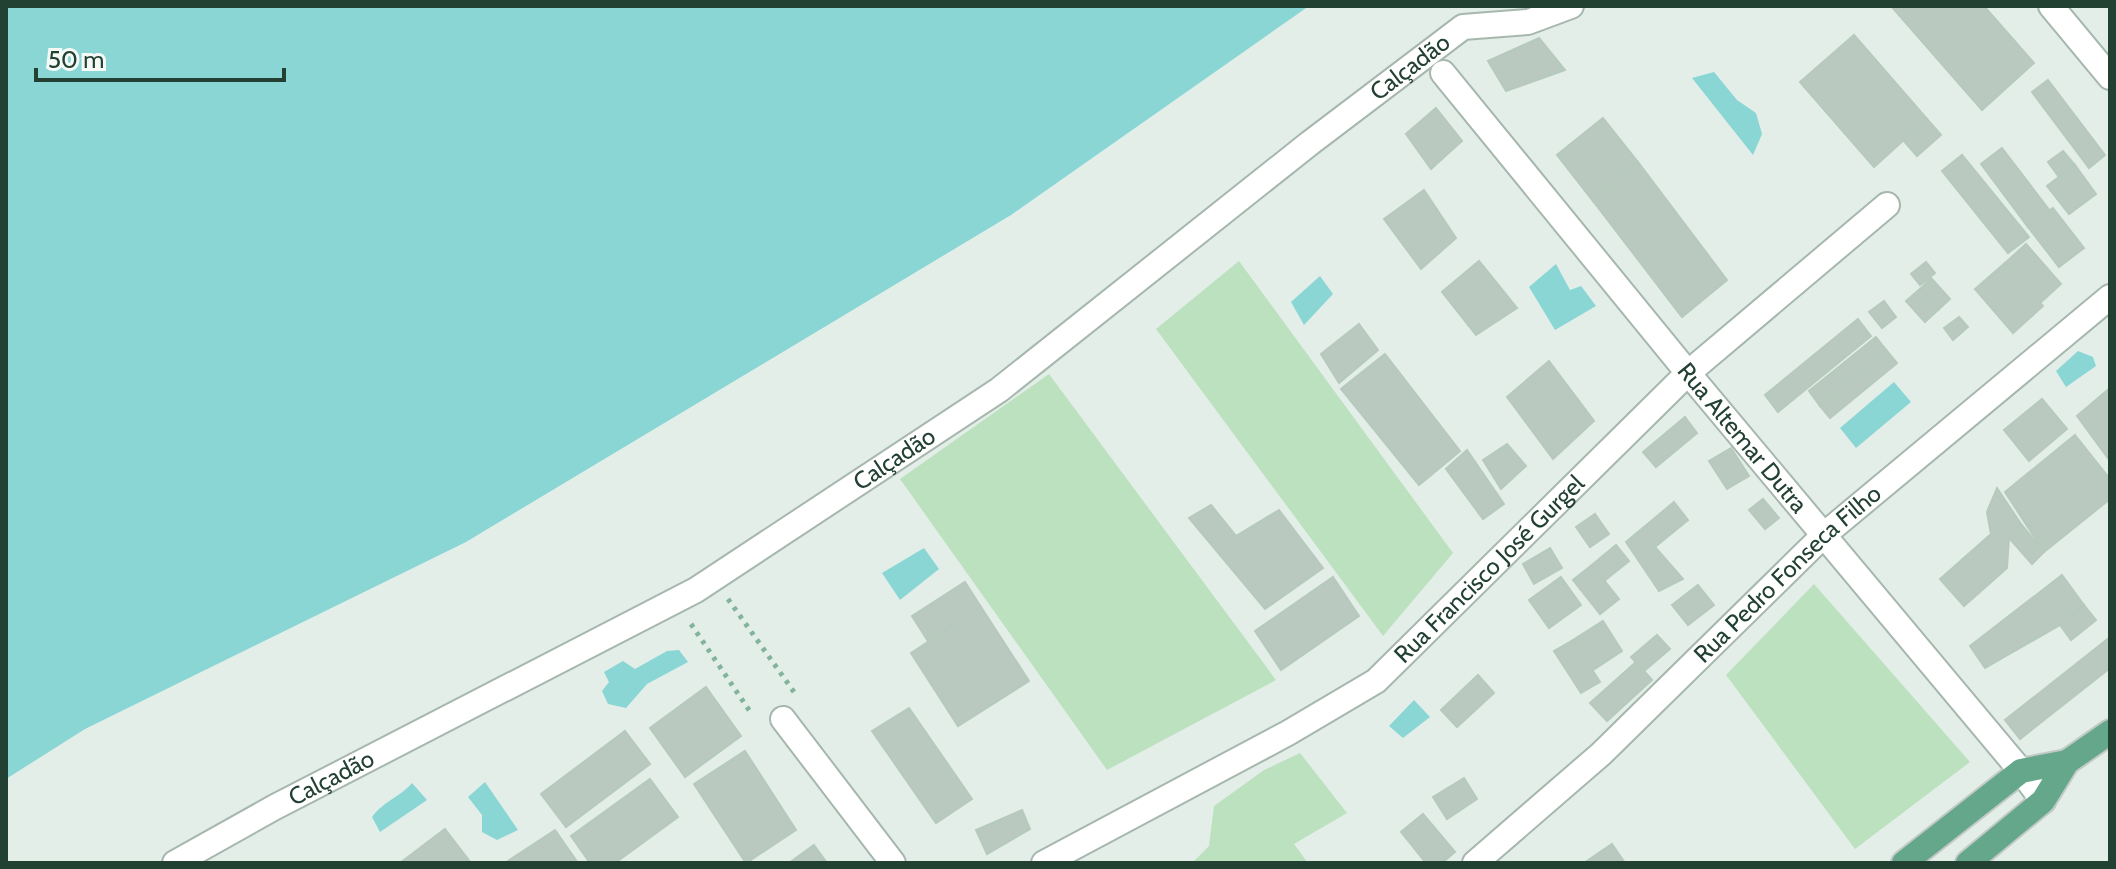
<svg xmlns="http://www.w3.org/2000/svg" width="2116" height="869" viewBox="0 0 2116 869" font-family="Cabin,sans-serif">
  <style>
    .green { fill: #bce1bf }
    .water { fill: #89d6d5 }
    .building { fill: #b9c9c0; stroke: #b6c9bd; stroke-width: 2 }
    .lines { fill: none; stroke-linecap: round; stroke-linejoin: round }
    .minor-casing { stroke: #a6b7ae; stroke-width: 28 }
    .major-casing { stroke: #c1cac6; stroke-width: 28 }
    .path { stroke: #82b49c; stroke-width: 5; stroke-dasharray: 4 6; stroke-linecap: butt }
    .minor { stroke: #fff; stroke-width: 24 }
    .major { stroke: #65a78b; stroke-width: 24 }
    .labels { text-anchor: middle; stroke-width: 6; stroke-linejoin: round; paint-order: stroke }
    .street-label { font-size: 24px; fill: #224133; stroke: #f5faf7 }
  </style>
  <rect width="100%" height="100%" fill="#e4eee8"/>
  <g class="green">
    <path d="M1239,261L1453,553L1383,636L1156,329Z"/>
    <path d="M1049,374L1276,680L1107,770L900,479Z"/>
    <path d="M1814,584L1970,762L1855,849L1726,675Z"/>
    <path d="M1300,753L1347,813L1294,844L1308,863H1192L1209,846L1214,806L1264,770Z"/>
  </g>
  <g class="water">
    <path d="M6,6H1309L1011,215L466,542L85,729L6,779Z"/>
    <path d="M1714,72L1737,100L1756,113L1762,134L1753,155L1692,78Z"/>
    <path d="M1556,264L1570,290L1581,286L1596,306L1555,330L1529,287Z"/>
    <path d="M1320,276L1333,294L1304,325L1291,302Z"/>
    <path d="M2078,351L2093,357L2096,366L2066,387L2056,371Z"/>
    <path d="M1894,382L1911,402L1856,448L1840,428Z"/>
    <path d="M924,548L939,569L900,600L882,573Z"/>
    <path d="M679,650L688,662L647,684L626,708L608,704L602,691L609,682L604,672L623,661L635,669L667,651Z"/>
    <path d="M1414,700L1430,717L1403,738L1389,726Z"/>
    <path d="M485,782L518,830L497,840L482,832V815L468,797Z"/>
    <path d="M412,783L427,800L380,832L372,817C385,800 399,798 412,783Z"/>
  </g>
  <g class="building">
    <path d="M1891,6H1984L2034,63L1982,110Z"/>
    <path d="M1854,35L1927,119L1874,167L1800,82Z"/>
    <path d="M1539,38L1565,70L1506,91L1488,61Z"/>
    <path d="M2048,80L2105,155L2089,168L2032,92Z"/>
    <path d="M1436,108L1462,141L1431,169L1406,134Z"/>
    <path d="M1603,118L1638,162L1593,201L1557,155Z"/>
    <path d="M1927,119L1941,135L1917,156L1903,140Z"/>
    <path d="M2002,148L2050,211L2028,227L1981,164Z"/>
    <path d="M2063,151L2075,165L2059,177L2048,162Z"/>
    <path d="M1962,155L2029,237L2008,253L1942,171Z"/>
    <path d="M1638,162L1727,280L1682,317L1593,201Z"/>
    <path d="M2075,165L2096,194L2069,214L2047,186Z"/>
    <path d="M1424,190L1456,238L1421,269L1384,219Z"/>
    <path d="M2053,208L2084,248L2059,267L2028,227Z"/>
    <path d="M2026,244L2061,284L2040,303L2005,263Z"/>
    <path d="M1479,261L1517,308L1476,335L1442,292Z"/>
    <path d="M1926,262L1935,273L1920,285L1911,274Z"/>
    <path d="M2005,263L2043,306L2013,333L1975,289Z"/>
    <path d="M1931,278L1950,299L1938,310L1920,289Z"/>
    <path d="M1920,289L1938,310L1925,322L1906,301Z"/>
    <path d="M1884,301L1896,317L1882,328L1869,312Z"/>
    <path d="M1959,317L1968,327L1953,340L1944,328Z"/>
    <path d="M1858,319L1871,336L1778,412L1765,395Z"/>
    <path d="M1359,324L1378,350L1339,383L1321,354Z"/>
    <path d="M1876,337L1887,351L1820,406L1809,391Z"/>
    <path d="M1887,351L1897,363L1830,418L1820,406Z"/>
    <path d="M1385,354L1460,451L1419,485L1341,389Z"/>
    <path d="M1549,361L1594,421L1553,459L1507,397Z"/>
    <path d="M2110,388V461L2077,416Z"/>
    <path d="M2042,399L2067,429L2029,461L2004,430Z"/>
    <path d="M1685,417L1697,433L1656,467L1643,452Z"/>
    <path d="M2075,435L2110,479V499L2044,552L2005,492Z"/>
    <path d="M1507,444L1526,466L1501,489L1483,460Z"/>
    <path d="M1731,448L1749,476L1727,489L1709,461Z"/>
    <path d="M1467,450L1504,504L1483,519L1446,469Z"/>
    <path d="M1997,488L2021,524L2009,538L2007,568L1964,606L1940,579L1991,534L1987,512Z"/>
    <path d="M1763,499L1779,518L1765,529L1749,510Z"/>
    <path d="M1674,502L1688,520L1655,547L1683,579L1659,591L1626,542Z"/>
    <path d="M1211,505L1236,536L1279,510L1323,568L1265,609L1189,518Z"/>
    <path d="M1595,514L1609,534L1590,547L1576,527Z"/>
    <path d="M2021,524L2044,552L2032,564L2009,538Z"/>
    <path d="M1616,545L1629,561L1604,581L1592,565Z"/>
    <path d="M1550,548L1562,568L1534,584L1523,564Z"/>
    <path d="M1592,565L1619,599L1600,614L1573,580Z"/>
    <path d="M2062,575L2084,605L2060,625L1985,668L1970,646Z"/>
    <path d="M1333,577L1359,616L1281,670L1255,631Z"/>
    <path d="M1561,577L1581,605L1549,628L1529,600Z"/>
    <path d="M965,582L981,607L928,641L912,616Z"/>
    <path d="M1698,585L1714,605L1688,625L1672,605Z"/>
    <path d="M2084,605L2096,620L2071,640L2060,625Z"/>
    <path d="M981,607L1029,681L958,726L911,653Z"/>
    <path d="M1603,621L1622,651L1593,670L1573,640Z"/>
    <path d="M1657,635L1670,649L1644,671L1631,657Z"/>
    <path d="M2110,637V668L2020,739L2005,720Z"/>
    <path d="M1573,640L1600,682L1581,693L1554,651Z"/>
    <path d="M1636,662L1652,680L1607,721L1590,703Z"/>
    <path d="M1478,675L1494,693L1457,727L1441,710Z"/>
    <path d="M706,687L741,736L685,777L650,728Z"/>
    <path d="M909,708L972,799L936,823L872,731Z"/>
    <path d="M625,731L650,764L566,827L541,794Z"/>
    <path d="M745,751L796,830L746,863L694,784Z"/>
    <path d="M1464,778L1477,799L1447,819L1433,797Z"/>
    <path d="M650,779L678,817L615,863H590L571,836Z"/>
    <path d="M1022,810L1030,829L987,854L976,830Z"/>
    <path d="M1423,814L1455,852L1442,863H1426L1401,832Z"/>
    <path d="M445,829L471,863H400Z"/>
    <path d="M555,830L578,863H505Z"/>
    <path d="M1612,844L1625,863H1584Z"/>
    <path d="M814,845L827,863H789Z"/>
  </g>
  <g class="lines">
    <g class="minor-casing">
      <g id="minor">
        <path d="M2051,6L2110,77"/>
        <path id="s1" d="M1443,73L1688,373L2021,771L2043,801"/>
        <path d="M783,719L893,863"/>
        <path id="s2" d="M175,863L275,807L696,590L999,390L1310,143L1463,27L1528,22L1571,6"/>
        <path id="s3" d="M1044,863L1288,733L1376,681L1688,373L1887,205"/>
        <path id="s4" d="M1475,863L1601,754L1825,534L2110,297"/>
      </g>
    </g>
    <g class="major-casing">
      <g id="major">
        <path d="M1904,863L2021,771L2067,762"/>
        <path d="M1968,863L2043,801L2067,762L2110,732"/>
      </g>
    </g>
    <g class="path">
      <path d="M728,599L794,692"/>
      <path d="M691,624L751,713"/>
    </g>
    <use href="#minor" class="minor"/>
    <use href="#major" class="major"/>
  </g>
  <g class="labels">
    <g class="street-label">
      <text dy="8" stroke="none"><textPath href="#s2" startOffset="1474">Calçadão</textPath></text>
      <text dy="8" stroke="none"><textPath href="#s1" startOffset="472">Rua Altemar Dutra</textPath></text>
      <text dy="8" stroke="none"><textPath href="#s2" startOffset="826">Calçadão</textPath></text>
      <text dy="8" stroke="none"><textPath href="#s3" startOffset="538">Rua Francisco José Gurgel</textPath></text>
      <text dy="8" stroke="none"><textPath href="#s4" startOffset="426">Rua Pedro Fonseca Filho</textPath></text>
      <text dy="8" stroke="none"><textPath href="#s2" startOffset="178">Calçadão</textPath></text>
    </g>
  </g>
  <rect width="2116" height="869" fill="none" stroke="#224133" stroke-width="16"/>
  <path d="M36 68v12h248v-12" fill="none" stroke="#224133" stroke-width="4"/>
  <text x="48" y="68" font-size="24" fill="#224133" stroke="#f5faf7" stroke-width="6" paint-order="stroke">50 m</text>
</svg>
